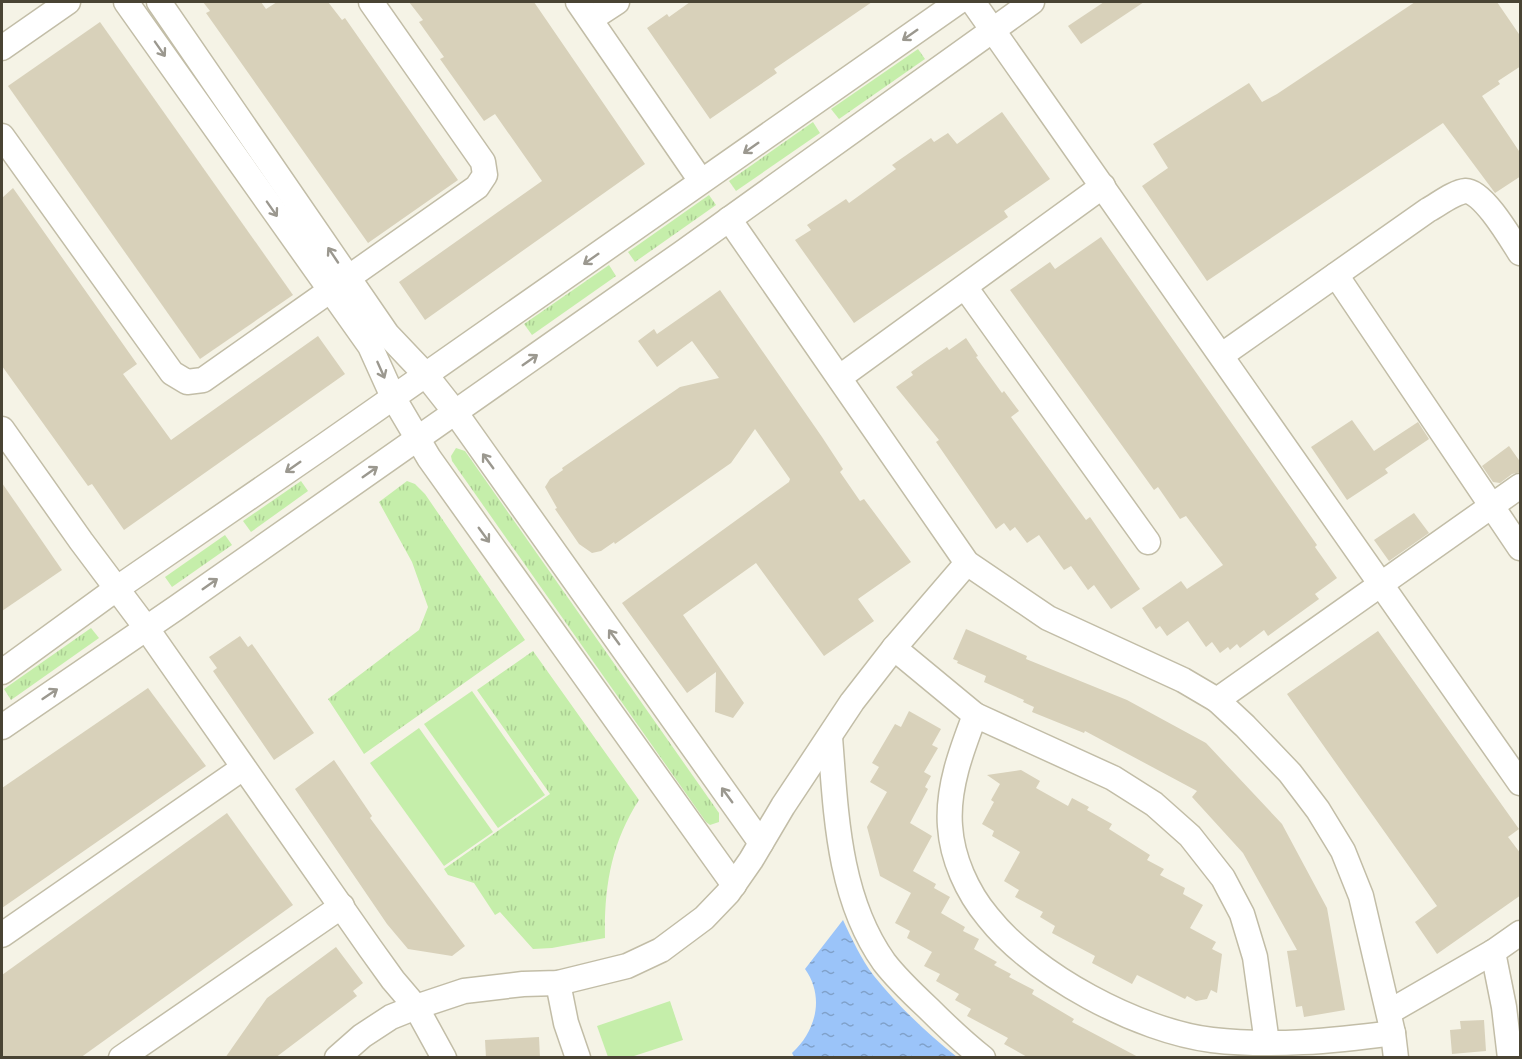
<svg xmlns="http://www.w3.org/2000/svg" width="1522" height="1059" viewBox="0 0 1522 1059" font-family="Manrope,sans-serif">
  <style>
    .grass { fill: url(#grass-tufts) }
    .garden { fill: #c5eeaa }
    .water { fill: url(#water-ripples) }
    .building { fill: #d8d1ba }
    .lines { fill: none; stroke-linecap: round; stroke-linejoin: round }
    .minor-casing { stroke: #c2bda7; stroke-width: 27 }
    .minor { stroke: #fff; stroke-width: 24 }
    .oneway { stroke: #9b988f }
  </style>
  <defs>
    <pattern id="grass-tufts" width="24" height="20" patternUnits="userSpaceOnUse" patternTransform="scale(1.5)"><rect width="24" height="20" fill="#c5eeaa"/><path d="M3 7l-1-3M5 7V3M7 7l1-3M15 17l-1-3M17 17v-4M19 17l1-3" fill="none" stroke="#abcd93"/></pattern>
    <pattern id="water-ripples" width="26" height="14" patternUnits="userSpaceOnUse" patternTransform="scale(1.5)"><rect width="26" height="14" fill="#9bc4f9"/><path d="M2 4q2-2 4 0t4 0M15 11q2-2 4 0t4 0" fill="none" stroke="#80a1ca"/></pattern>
  </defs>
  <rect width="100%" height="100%" fill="#f5f3e6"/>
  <g class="grass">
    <path d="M918,49L925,59L839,119L831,109Z"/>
    <path d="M813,122L820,133L736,191L729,181Z"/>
    <path d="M709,195L716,205L635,262L628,252Z"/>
    <path d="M609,265L616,276L532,335L524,324Z"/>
    <path d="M456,448L465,451L719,813V822L710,825L706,822L452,461L451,456Z"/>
    <path d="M301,481L308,491L251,532L243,521Z"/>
    <path d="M407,481L415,484L425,494L525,640L364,754L328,699L419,630L428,607L412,562L379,502Z"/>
    <path d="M225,535L232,545L172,587L165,577Z"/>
    <path d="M91,628L99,638L11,700L4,689Z"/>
    <path d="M533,651L639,800C611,843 604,888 605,938L552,948L533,949L500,912L495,915L474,883L448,875L444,869L550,794L477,690Z"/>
  </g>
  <g class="garden">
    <path d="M472,691L545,795L498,828L424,724Z"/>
    <path d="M419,728L493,832L444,866L370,763Z"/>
    <path d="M670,1001L683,1040L631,1057H608L597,1026Z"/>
  </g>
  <path class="water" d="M843,920C852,939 861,959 874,976C898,1006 928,1034 957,1057H794L792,1053C816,1031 825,997 805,969Z"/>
  <g class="building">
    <path d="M203,2H261L266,9L277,2H328L342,20L345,18L458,180L368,243L206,13L210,11Z"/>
    <path d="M409,2H534L645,164L425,320L399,282L542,181L495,114L484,121L440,59L444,57L419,22L423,20Z"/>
    <path d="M690,2H872L774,69L777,73L710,119L647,28L667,14L669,17Z"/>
    <path d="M1104,2H1144L1081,44L1068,26Z"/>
    <path d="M1415,2H1497L1521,37V66L1498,81L1500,84L1482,96L1521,154V176L1495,193L1443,123L1207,281L1142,186L1168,168L1153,144L1249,83L1262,102L1277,94Z"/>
    <path d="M100,22L293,295L200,359L8,86Z"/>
    <path d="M1002,112L1050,179L1004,211L1008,217L854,323L795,240L811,230L807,225L846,199L849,203L896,169L892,165L931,138L934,142L948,133L957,144Z"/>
    <path d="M13,188L137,364L123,374L171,440L318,336L345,374L124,530L92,484L88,486L2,366V198Z"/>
    <path d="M1101,237L1317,545L1315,547L1337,578L1315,594L1319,599L1268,636L1264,630L1240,648L1237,644L1230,650L1228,647L1220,653L1212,642L1206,647L1188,621L1167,636L1160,626L1156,629L1142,608L1181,581L1187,589L1223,565L1186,516L1180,519L1158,487L1154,490L1010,290L1050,262L1055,269Z"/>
    <path d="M720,290L822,437L843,469L840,472L860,501L864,499L911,562L858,599L874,621L824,656L756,563L683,615L744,703L733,718L715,712L716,672L687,693L622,603L789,482L790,479L755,429L731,463L615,544L614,542L601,551L592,553L579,544L555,509L557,508L545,487L550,479L563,470L562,468L680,387L719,378L692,341L657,367L638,341L654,329L657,334Z"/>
    <path d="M966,338L978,356L976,357L1002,393L1004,391L1019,411L1011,417L1086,520L1090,517L1140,589L1111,609L1094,585L1088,590L1071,566L1064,570L1039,535L1027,543L1015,527L1010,531L1004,523L996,529L936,442L939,440L896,387L913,375L911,372L925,362L947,347L949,350Z"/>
    <path d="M1352,420L1374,451L1418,422L1429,439L1385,469L1388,473L1347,500L1311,447Z"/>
    <path d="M1509,446L1521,463V472L1512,474L1500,483L1493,482L1482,466Z"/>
    <path d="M2,483L62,570L2,611Z"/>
    <path d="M1414,513L1429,533L1389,561L1374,540Z"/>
    <path d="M966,629L1027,656L1026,659L1127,700L1206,743L1282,824L1327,908L1345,1010L1304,1017L1302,1006L1296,1007L1287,951L1297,950L1243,853L1192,797L1197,791L1085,731L1084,733L1032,712L1034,707L1023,702L1024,700L984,682L986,676L957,663L958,661L953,659Z"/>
    <path d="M1378,631L1519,829L1508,837L1521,854V895L1437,954L1415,922L1437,906L1287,694Z"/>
    <path d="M240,636L248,647L252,644L314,733L274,760L213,671L217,668L209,657Z"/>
    <path d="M148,688L206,766L2,908V788Z"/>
    <path d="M909,711L941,729L932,745L938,748L924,772L931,776L925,787L928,789L910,823L932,836L913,871L936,884L934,888L950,897L941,913L965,927L963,931L979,939L974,949L997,962L994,965L1011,974L1009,977L1034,990L1032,994L1074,1019L1072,1022L1140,1058H1029L1004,1044L1008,1038L967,1016L971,1009L955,1000L959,994L936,981L940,974L924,966L932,952L907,938L910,931L895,923L911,893L880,876L867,827L887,792L870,782L879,767L872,763L895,724L901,727Z"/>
    <path d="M334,760L372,816L370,818L465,946L452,956L408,949L387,924L295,789Z"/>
    <path d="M1021,770L1040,781L1036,788L1068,806L1072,798L1089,807L1087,810L1112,824L1109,829L1150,855L1147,860L1164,869L1160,875L1185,888L1183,894L1203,905L1190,928L1216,942L1212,949L1222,954L1217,993L1211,990L1207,999L1196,1001L1187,996L1185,999L1137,975L1132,984L1092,963L1095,956L1052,933L1055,926L1040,917L1043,912L1015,897L1019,890L1004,881L1020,852L992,836L994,831L982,824L994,802L991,800L1000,784L987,775Z"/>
    <path d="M227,813L293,905L80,1058H2V975Z"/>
    <path d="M336,947L363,983L353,991L357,996L275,1058H225L267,998Z"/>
    <path d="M1484,1020L1486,1051L1452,1054L1450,1030L1461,1029L1460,1021Z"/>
    <path d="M539,1037L540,1058H486L485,1040Z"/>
  </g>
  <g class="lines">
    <g class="minor-casing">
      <g id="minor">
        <path d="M126,2L370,346L393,397L429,458L734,885"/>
        <path d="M159,2L387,334L425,374L455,412L761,843"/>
        <path d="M578,2L701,181"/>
        <path d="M973,2L1520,783"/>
        <path d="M591,19L617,2"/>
        <path d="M2,48L68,2"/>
        <path d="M2,136L172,373L187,382L203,380L477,187L485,175L483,162L371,2"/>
        <path d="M729,219L967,563L1048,618L1183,680L1217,700L1245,726L1290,773L1318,810L1343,851L1361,896L1393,1033L1396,1058"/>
        <path d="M1336,275L1520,548"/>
        <path d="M965,287L1148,542"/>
        <path d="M1222,355L1428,210C1439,204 1454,192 1466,191C1483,191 1511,239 1520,253"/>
        <path d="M840,377L1103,186"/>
        <path d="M2,429L81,541L147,629L370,948L393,980L416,1007L444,1058"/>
        <path d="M894,648L975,715"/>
        <path d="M2,672L116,589L321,448L958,2"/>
        <path d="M1217,700L1520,486"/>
        <path d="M2,727L176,608L682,253L1032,2"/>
        <path d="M830,737C836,813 838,897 884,962C897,979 913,994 928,1008C946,1026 964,1043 983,1058"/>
        <path d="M2,935L243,768"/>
        <path d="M1493,952L1504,1007L1510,1058"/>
        <path d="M558,983L566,1023L578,1058"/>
        <path d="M1389,1012L1493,952L1520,933"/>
        <path d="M1267,1043L1255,957L1242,914L1223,878L1190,836L1154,804L1113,778L975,715C962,749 947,788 950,826C952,858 967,892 988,917C1034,975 1138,1031 1212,1040C1272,1047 1333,1041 1393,1033"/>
        <path d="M121,1058L342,906"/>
        <path d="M337,1058L362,1036L391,1017L416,1007L464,991L523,984L558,983L627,966L661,950L704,918L728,893L751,860L783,806L852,702L894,648L967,563"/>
      </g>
    </g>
    <use href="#minor" class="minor"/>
  </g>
  <defs><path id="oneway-shaft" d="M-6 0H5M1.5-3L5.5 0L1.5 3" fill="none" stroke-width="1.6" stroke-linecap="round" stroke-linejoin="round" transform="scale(1.5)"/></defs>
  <g class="oneway">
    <use href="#oneway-shaft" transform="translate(910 35) rotate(145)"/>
    <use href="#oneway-shaft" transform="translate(160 49) rotate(55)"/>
    <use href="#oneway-shaft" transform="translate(751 148) rotate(145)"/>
    <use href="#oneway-shaft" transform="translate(272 209) rotate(55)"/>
    <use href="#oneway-shaft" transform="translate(333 255) rotate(-124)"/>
    <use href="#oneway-shaft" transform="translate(591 259) rotate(145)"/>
    <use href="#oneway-shaft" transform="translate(530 360) rotate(-35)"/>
    <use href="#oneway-shaft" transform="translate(381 370) rotate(66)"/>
    <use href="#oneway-shaft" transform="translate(488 461) rotate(-126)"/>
    <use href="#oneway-shaft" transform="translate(293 467) rotate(145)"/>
    <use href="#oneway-shaft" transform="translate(370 472) rotate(-35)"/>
    <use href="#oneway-shaft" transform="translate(484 535) rotate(54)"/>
    <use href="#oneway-shaft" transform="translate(210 584) rotate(-35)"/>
    <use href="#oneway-shaft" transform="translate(614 637) rotate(-126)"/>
    <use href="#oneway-shaft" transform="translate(50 694) rotate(-34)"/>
    <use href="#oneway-shaft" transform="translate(727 795) rotate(-126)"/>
  </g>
  <rect width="1522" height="1059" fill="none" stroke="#494434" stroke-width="6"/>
</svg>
